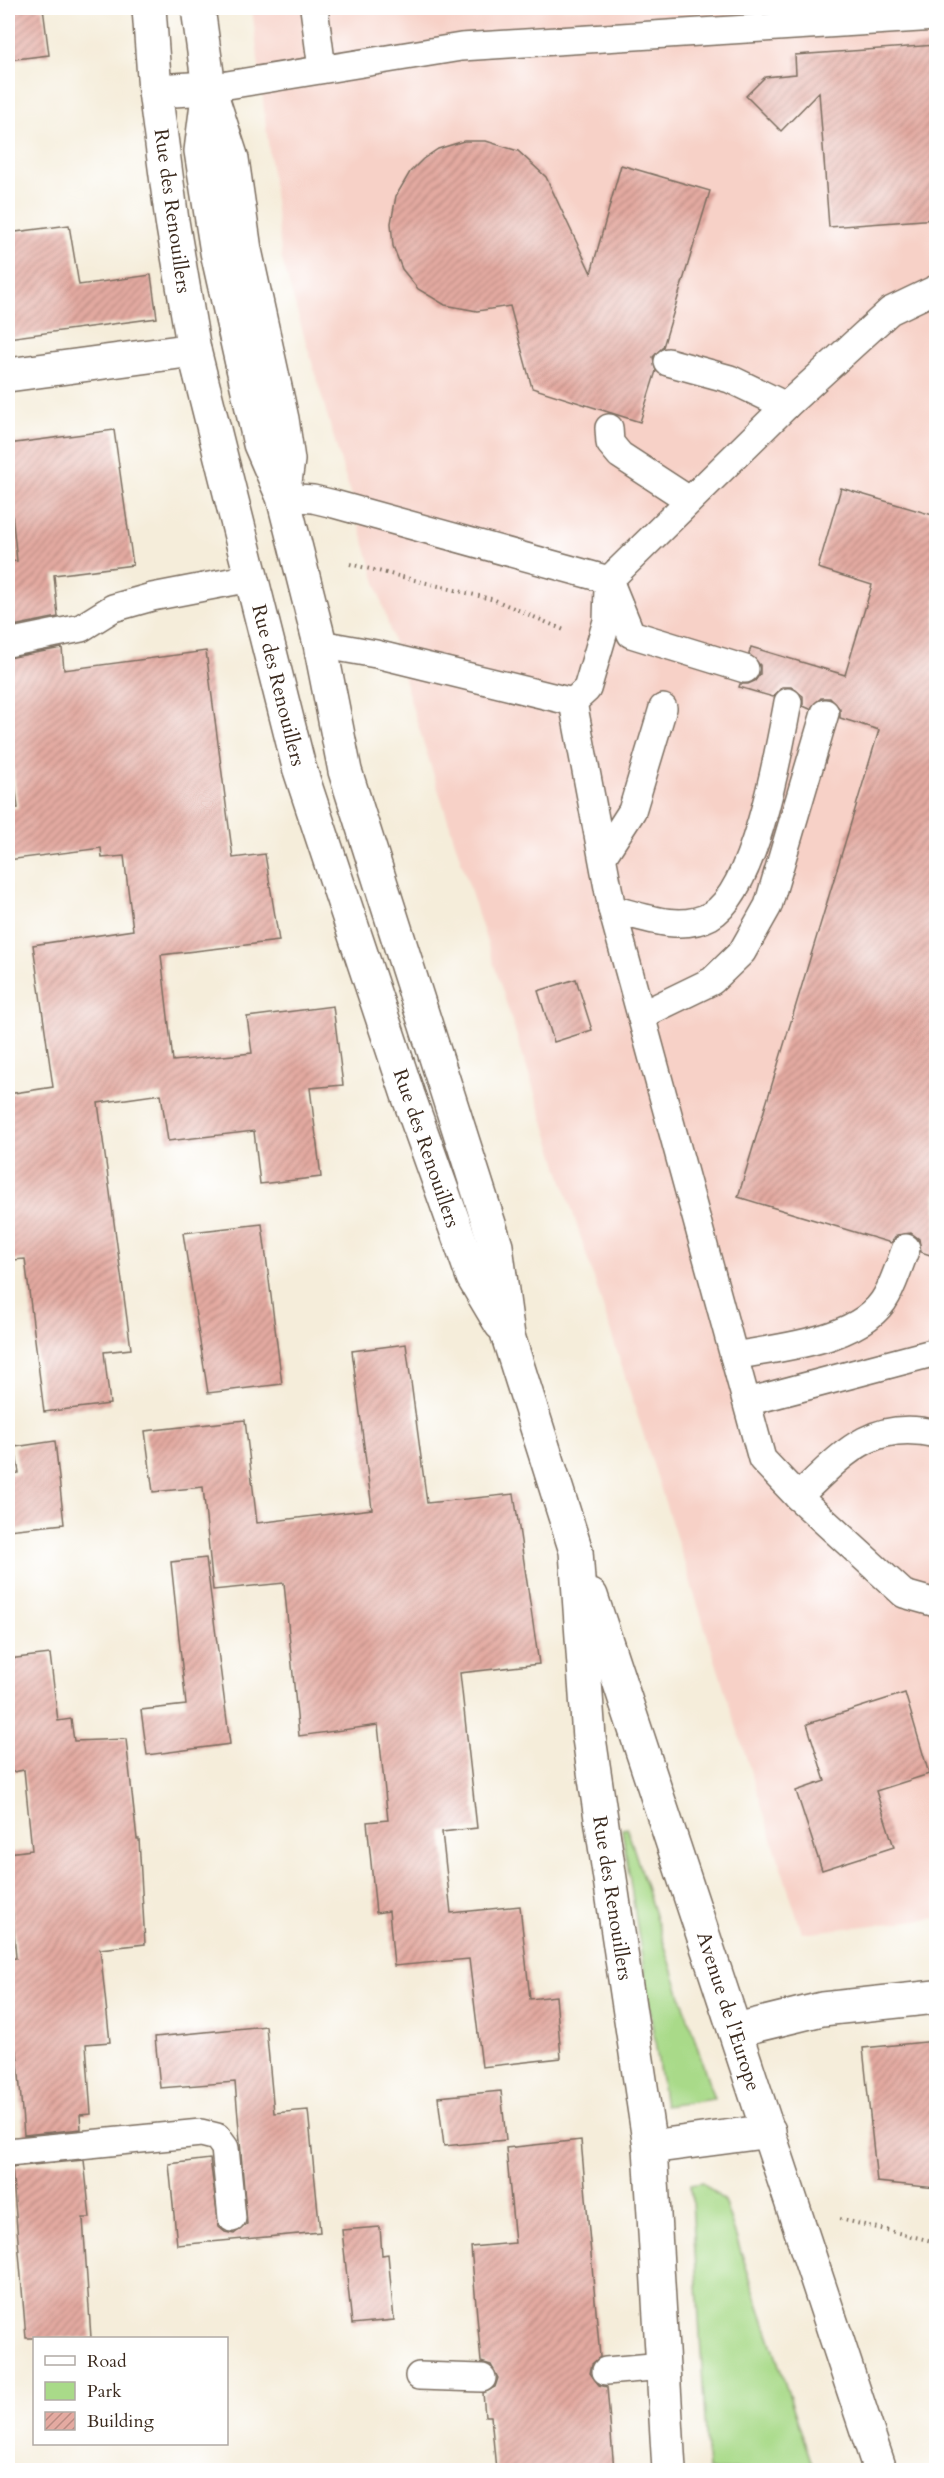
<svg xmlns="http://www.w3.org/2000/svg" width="944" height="2478" viewBox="0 0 944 2478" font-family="Cardo,serif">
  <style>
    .built { fill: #f7d1c7 }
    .green { fill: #a9da89; stroke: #728254; stroke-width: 1.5 }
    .building { fill: url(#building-hatch) }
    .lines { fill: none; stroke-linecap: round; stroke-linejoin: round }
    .lane-casing { stroke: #7c6e60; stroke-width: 30 }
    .street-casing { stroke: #7c6e60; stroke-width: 36 }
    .secondary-casing { stroke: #7c6e60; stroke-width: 36 }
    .path { stroke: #7c6e60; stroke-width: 4; stroke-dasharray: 1.5 4.5; stroke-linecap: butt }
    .lane { stroke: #fff; stroke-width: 27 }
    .street { stroke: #fff; stroke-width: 33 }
    .secondary { stroke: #fff; stroke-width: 33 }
    .labels { text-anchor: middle; stroke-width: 5; stroke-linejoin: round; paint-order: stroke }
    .street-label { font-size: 20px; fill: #3b2a1e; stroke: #fff }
  </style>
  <defs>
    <pattern id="building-hatch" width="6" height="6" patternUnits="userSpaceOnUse" patternTransform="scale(1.5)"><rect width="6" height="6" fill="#e4aaa1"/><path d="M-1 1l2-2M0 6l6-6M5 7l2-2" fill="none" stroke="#ba8b83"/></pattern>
  </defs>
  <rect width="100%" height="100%" fill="#fff"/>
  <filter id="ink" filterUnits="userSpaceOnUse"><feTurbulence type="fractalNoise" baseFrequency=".0167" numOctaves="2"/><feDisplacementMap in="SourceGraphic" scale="12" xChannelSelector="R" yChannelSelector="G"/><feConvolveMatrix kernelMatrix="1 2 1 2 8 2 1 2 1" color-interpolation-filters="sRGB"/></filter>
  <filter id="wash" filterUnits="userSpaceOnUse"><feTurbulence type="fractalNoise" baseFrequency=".008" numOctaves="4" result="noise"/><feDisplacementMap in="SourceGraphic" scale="24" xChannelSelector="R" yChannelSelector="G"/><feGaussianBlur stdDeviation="1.35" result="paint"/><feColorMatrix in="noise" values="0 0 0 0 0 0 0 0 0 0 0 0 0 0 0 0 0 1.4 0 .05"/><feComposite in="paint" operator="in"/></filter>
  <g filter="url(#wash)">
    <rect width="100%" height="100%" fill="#f5edda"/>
    <path class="built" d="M252,8H936V1918L802,1933L414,713L282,260Z"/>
    <g class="green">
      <path d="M627,1828L714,2099L665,2106L622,1829Z"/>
      <path d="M702,2182L724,2201L814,2470H708L691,2184Z"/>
    </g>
    <g id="blocks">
      <g class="building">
        <path d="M8,8H43L49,55L8,60Z"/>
        <path d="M936,45V219L829,227L819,92L781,131L746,96L765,77L796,74L795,55Z"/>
        <path d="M464,141H486L518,151L546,177L591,273L621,165L710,191L663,347L653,357L656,371L640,422L532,388L510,306L477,311L445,305L418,289L402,269L393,246L391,223L396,196L410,172L423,159L438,149Z"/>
        <path d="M69,225L79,285L151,275L157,318L8,338V233Z"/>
        <path d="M114,430L133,565L54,575L58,617L8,627V562L17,561L8,476V444Z"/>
        <path d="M841,488L936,516V1257L921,1252L919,1239L911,1233L897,1235L891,1243L738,1197L879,730L840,718V709L830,698H821L810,709L803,706V696L791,687H782L773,697L739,687L740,684H748L755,681L760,674V665L749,654L751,647L845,675L872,585L818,568Z"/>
        <path d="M62,648L64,670L206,651L233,858L265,854L279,941L161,955L173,1061L252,1053L247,1017L333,1006L343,1085L310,1088L321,1177L260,1184L254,1131L168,1141L161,1094L98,1103L131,1349L104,1352L110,1404L44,1412L25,1259L12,1260L8,1226V1094L53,1087L33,945L133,930L124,856L102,858L101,848L8,860V809L18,808L8,726V658Z"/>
        <path d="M576,979L592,1030L554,1042L538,991Z"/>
        <path d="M262,1224L282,1384L208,1393L183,1233Z"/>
        <path d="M406,1344L427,1503L514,1494L539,1664L460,1673L477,1828L442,1832L451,1913L520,1906L530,1999L556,1996L561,2058L482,2067L469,1959L394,1966L389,1911L376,1913L367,1822L388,1820L378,1725L299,1736L284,1583L213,1590L203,1487L153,1492L145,1431L245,1420L257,1523L372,1509L352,1351Z"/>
        <path d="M55,1441L64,1524L8,1530V1475L19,1473L15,1447Z"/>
        <path d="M206,1558L230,1744L147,1755L141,1710L186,1705L171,1562Z"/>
        <path d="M50,1654L58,1721L71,1719L74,1741L126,1739L137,1839H139L145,1944L100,1949L110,2042L86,2044L91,2114L80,2115L81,2129L24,2135L17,2051L15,2052L8,1988V1959L16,1958L8,1853L32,1850L24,1770L8,1773V1659Z"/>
        <path d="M905,1693L929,1774L876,1791L894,1847L822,1870L796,1791L825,1781L807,1724Z"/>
        <path d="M266,2026L274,2113L308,2110L320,2232L177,2245L169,2164L210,2159L219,2227L225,2232L234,2234L247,2224L235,2082L160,2088L155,2037Z"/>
        <path d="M936,2041V2188L877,2182L863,2048Z"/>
        <path d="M501,2091L506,2140L444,2146L438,2097Z"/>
        <path d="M581,2140L600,2357L592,2364L590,2373L599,2385L607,2387L614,2470H496L491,2416H485L483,2393L495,2387L498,2378L491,2365L481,2362L471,2247L515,2243L506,2148Z"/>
        <path d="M84,2160L90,2218H83L91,2338H26L12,2167Z"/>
        <path d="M380,2227L382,2255L388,2254L394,2320L352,2324L342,2230Z"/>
      </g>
    </g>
  </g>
  <g filter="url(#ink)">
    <use href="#blocks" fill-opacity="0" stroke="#7c6e60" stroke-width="1.5"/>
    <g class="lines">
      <g class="lane-casing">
        <g id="lane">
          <path d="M314,8L322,69"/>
          <path d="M209,88L461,47L936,17"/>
          <path d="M668,362L730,379L786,406"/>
          <path d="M609,428L610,443L620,455L689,500"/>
          <path d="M283,497L313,499L334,504L609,580L786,406L890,311L936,289"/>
          <path d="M609,580L631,634L745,669"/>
          <path d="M8,643L81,628L113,608L152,597L251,578"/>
          <path d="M320,644L376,654L573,702"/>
          <path d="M573,702L612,909L762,1459L798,1497L904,1594L936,1603"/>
          <path d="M573,702L587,689L607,621L608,587"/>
          <path d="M603,856L632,811L663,708"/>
          <path d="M612,909C643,917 680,932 710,916C755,891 779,751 788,702"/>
          <path d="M642,1015L712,981L742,952L768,906L825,713"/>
          <path d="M734,1356C781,1347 863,1341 887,1295C895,1280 900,1263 906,1248"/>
          <path d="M747,1402L936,1352"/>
          <path d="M798,1497C841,1456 871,1418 936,1434"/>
          <path d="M8,2152L201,2133L217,2137L225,2148L232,2218"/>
          <path d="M606,2371L663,2366"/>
          <path d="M419,2376L482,2378"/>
        </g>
      </g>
      <g class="street-casing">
        <g id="street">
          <path d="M8,375L194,350"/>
          <path d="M736,2030L822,2009L936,1997"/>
          <path d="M650,2147L769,2131"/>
        </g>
      </g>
      <g class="secondary-casing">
        <g id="secondary">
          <path d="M149,8L155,91L172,221L194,350L299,767L408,1095L473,1277L501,1324"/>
          <path d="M198,8L209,88L232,159L245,250L282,419L288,460L284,489"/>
          <path d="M209,88L201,151L217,252L260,444L283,497L320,644L345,771L496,1246L508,1336L576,1551L589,1738L650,2147L669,2470"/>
          <path d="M155,91L209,88"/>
          <path d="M591,1596L880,2470"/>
        </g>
      </g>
      <g class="path">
        <path d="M350,564L495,600L564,630"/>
        <path d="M840,2219L936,2242"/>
      </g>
      <use href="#lane" class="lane"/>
      <use href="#street" class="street"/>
      <use href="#secondary" class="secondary"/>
    </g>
  </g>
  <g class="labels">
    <g class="street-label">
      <text transform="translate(173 211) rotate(82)" y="7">Rue des Renouillers</text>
      <text transform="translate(279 685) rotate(76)" y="7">Rue des Renouillers</text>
      <text transform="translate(427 1148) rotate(71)" y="7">Rue des Renouillers</text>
      <text transform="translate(613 1898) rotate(81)" y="7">Rue des Renouillers</text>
      <text transform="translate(729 2011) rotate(72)" y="7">Avenue de l'Europe</text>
    </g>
  </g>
  <rect width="944" height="2478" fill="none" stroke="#fff" stroke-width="30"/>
  <rect x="33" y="2337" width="195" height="108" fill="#ffffff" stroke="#b1aaa5" stroke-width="1.5"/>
  <rect x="45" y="2356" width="30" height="9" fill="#ffffff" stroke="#b1aaa5" stroke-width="1.5"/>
  <text x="87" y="2367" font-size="18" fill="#3b2a1e">Road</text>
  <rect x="45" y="2382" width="30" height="18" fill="#a9da89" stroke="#b1aaa5" stroke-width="1.5"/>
  <text x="87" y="2397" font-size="18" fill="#3b2a1e">Park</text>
  <rect x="45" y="2412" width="30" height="18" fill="url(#building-hatch)" stroke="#b1aaa5" stroke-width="1.5"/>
  <text x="87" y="2427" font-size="18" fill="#3b2a1e">Building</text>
</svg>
